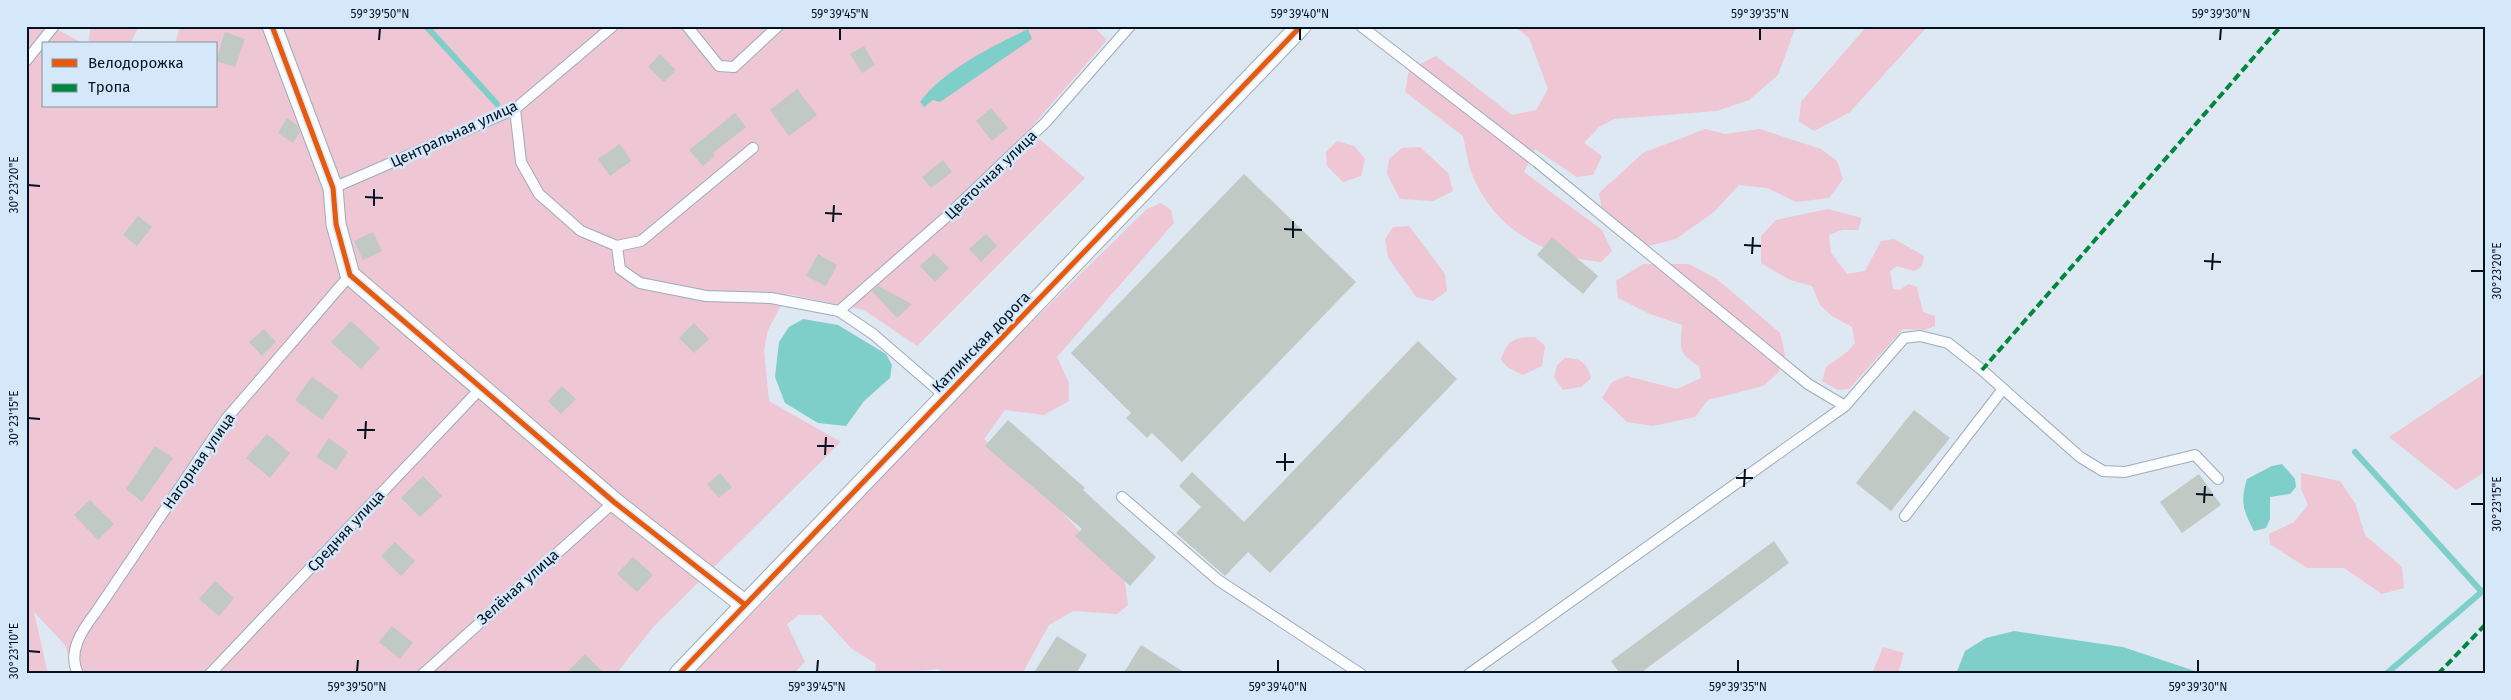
<svg xmlns="http://www.w3.org/2000/svg" width="2511" height="700" viewBox="0 0 2511 700" font-family="'Fira Sans',sans-serif">
  <style>
    .green { fill: #efc6d3 }
    .water { fill: #7ececa }
    .lines { fill: none; stroke-linecap: round; stroke-linejoin: round }
    .stream { stroke: #7ececa; stroke-width: 6 }
    .building { fill: #c0c9c3 }
    .service-casing { stroke: #9facb8; stroke-width: 12 }
    .minor-casing { stroke: #9facb8; stroke-width: 21 }
    .service { stroke: #fafcfd; stroke-width: 10 }
    .minor { stroke: #fafcfd; stroke-width: 19 }
    .quiet { stroke: #00873e; stroke-width: 4; stroke-dasharray: 8 4; stroke-linecap: butt }
    .cycleway-casing { stroke: #d5e8fa; stroke-width: 8 }
    .cycleway { stroke: #e8590c; stroke-width: 5 }
    .ticks { fill: none; stroke: #031323; stroke-width: 2 }
    .labels { text-anchor: middle; stroke-width: 5; stroke-linejoin: round; paint-order: stroke }
    .street-label { font-size: 15px; fill: #031323; stroke: #d5e8fa }
    .neatline { fill: none; stroke: #031323; stroke-width: 2 }
    .ticks-label { font-size: 12px; text-anchor: middle; fill: #031323 }
  </style>
  <rect width="100%" height="100%" fill="#dde8f2"/>
  <g class="green">
    <path d="M26,26H51L84,44H44V106H216V44H175L180,26H1012L1016,30L1021,26H1093L1107,40L1029,130L1085,178L917,346L864,310L787,294L768,330L764,350L769,401L841,442L654,626L616,674H75L65,645L34,612L48,674H26Z"/>
    <path d="M91,26H139L131,42L132,44H88Z"/>
    <path d="M1514,26H1796L1778,75L1749,100L1717,111L1614,119L1599,127L1584,143L1602,156L1593,175L1577,177L1535,149L1524,172L1602,230L1612,251L1601,262C1543,256 1494,229 1472,174C1467,162 1466,148 1463,136L1405,92L1409,70L1436,56L1512,115L1536,110L1548,89L1529,38Z"/>
    <path d="M1867,26H1928L1850,112L1814,131L1799,121L1801,102Z"/>
    <path d="M1705,129L1725,134L1760,129L1821,149L1837,161L1843,179L1829,198L1796,202L1767,188L1739,185L1714,212L1676,239L1644,247L1602,211L1599,193L1643,153Z"/>
    <path d="M1337,141L1354,146L1365,159L1361,176L1343,182L1327,166L1326,152Z"/>
    <path d="M1420,147L1448,173L1453,191L1433,201L1400,199L1387,174L1389,159L1402,148Z"/>
    <path d="M1161,203L1171,210L1174,223L1057,357L1069,383V401L1044,415L1005,410L984,439L1044,492L1125,582L1128,605L1117,614L1073,611L1049,625L1022,674H945L938,669L919,671L917,674H875L876,664L851,648L821,615H799L787,624L805,662L793,674H690L734,623L765,601L952,400L1147,209Z"/>
    <path d="M1828,209L1862,218L1858,230H1842L1829,235L1831,253L1847,274L1865,271L1881,241L1894,239L1924,256L1922,266L1914,271L1897,266L1890,271L1893,289L1899,290L1909,284L1917,287L1923,312L1935,316V326L1924,330L1903,329L1849,389L1838,390L1822,381L1826,367L1847,352L1855,343L1852,327L1832,316L1820,305L1812,286L1790,280L1761,263V236L1776,220Z"/>
    <path d="M1409,226L1445,274L1447,291L1433,301L1416,297L1388,257L1385,239L1393,227Z"/>
    <path d="M1643,264H1689L1717,279L1780,333L1785,354L1778,373L1763,386L1708,400L1695,417L1653,426L1627,422L1602,398L1612,382L1627,376L1677,389L1701,378L1699,366C1678,354 1680,348 1682,325L1650,314L1618,298L1616,281Z"/>
    <path d="M1535,337L1545,346L1542,366L1523,375L1507,367L1501,360C1507,339 1515,338 1535,337Z"/>
    <path d="M1565,358C1581,358 1587,363 1591,378L1581,387L1563,390L1554,377L1557,365Z"/>
    <path d="M2485,373V472L2456,490L2389,437Z"/>
    <path d="M2301,473L2340,481L2355,503L2365,535L2402,567L2404,588L2382,594L2344,568H2307L2270,544L2269,534L2294,522L2308,505L2301,489Z"/>
    <path d="M1883,647L1904,653L1898,674H1872Z"/>
  </g>
  <g class="water">
    <path d="M1028,29L1032,39L940,102L933,100L924,107L920,102C944,69 992,47 1028,29Z"/>
    <path d="M803,319L838,325L886,354L892,365L890,378L864,401L846,426L818,423L785,403L775,377L779,342L789,327Z"/>
    <path d="M2282,464L2295,479L2296,487L2290,494L2270,497V519L2266,528L2254,531C2243,510 2240,502 2247,479L2272,466Z"/>
    <path d="M2014,631L2123,647L2204,674H1956L1965,651L1986,638Z"/>
  </g>
  <g class="lines">
    <g class="stream">
      <path d="M426,26L497,104"/>
      <path d="M2355,452L2482,592"/>
      <path d="M2386,674L2484,590"/>
    </g>
  </g>
  <g class="building">
    <path d="M225,32L245,39L235,67L216,61Z"/>
    <path d="M864,46L875,65L862,73L850,54Z"/>
    <path d="M660,54L676,70L664,82L648,67Z"/>
    <path d="M797,89L817,115L789,136L770,110Z"/>
    <path d="M991,108L1008,128L992,141L976,121Z"/>
    <path d="M735,113L746,127L713,153L715,156L703,166L689,150Z"/>
    <path d="M287,118L297,125L300,132L293,143L278,133Z"/>
    <path d="M620,144L631,161L610,176L598,159Z"/>
    <path d="M943,160L952,172L931,188L922,177Z"/>
    <path d="M1244,174L1356,282L1182,462L1152,433L1147,438L1126,418L1131,413L1071,353Z"/>
    <path d="M138,216L152,227L137,246L123,235Z"/>
    <path d="M373,232L382,251L363,260L354,241Z"/>
    <path d="M986,234L997,246L981,262L969,249Z"/>
    <path d="M1552,237L1598,276L1583,294L1537,255Z"/>
    <path d="M934,253L949,268L935,282L920,266Z"/>
    <path d="M818,254L837,265L826,286L806,276Z"/>
    <path d="M878,286L912,304L897,318L872,291Z"/>
    <path d="M351,321L380,348L361,369L331,342Z"/>
    <path d="M694,323L709,339L694,353L679,338Z"/>
    <path d="M264,329L276,342L262,356L249,342Z"/>
    <path d="M1418,341L1457,379L1270,573L1248,552L1225,576L1176,533L1201,507L1179,486L1192,472L1244,522Z"/>
    <path d="M312,377L339,396L322,420L295,400Z"/>
    <path d="M562,386L576,399L561,414L548,401Z"/>
    <path d="M1914,410L1950,438L1891,511L1856,483Z"/>
    <path d="M1008,420L1085,488L1083,490L1156,557L1130,586L1075,536L1082,529L985,446Z"/>
    <path d="M267,434L290,453L270,478L246,458Z"/>
    <path d="M329,438L348,452L336,470L316,457Z"/>
    <path d="M155,446L173,458L142,502L126,489Z"/>
    <path d="M720,473L732,487L719,498L707,484Z"/>
    <path d="M2199,474L2221,505L2182,533L2160,502Z"/>
    <path d="M423,476L442,496L420,517L401,498Z"/>
    <path d="M90,500L114,524L98,540L74,515Z"/>
    <path d="M1774,541L1789,563L1639,674H1620L1611,661Z"/>
    <path d="M395,542L415,561L401,576L381,556Z"/>
    <path d="M633,557L653,575L637,592L617,574Z"/>
    <path d="M215,581L234,598L219,616L199,599Z"/>
    <path d="M392,626L413,643L400,659L379,642Z"/>
    <path d="M1057,636L1087,655L1076,674H1033Z"/>
    <path d="M1141,645L1187,674H1123Z"/>
    <path d="M585,654L605,674H565Z"/>
  </g>
  <g class="lines">
    <g class="service-casing">
      <g id="service">
        <path d="M687,26L719,66L734,67L778,26"/>
        <path d="M1361,26L1537,162L1808,384L1845,406"/>
        <path d="M26,61L54,26"/>
        <path d="M515,109L521,162L539,194L581,231L617,246L620,269L640,283L706,296L771,298L839,311L873,334L946,397"/>
        <path d="M333,188L515,109L613,26"/>
        <path d="M617,246L641,241L753,148"/>
        <path d="M839,311L944,219L1046,122L1130,26"/>
        <path d="M1122,497L1218,580L1361,674"/>
        <path d="M1905,516L2003,389"/>
        <path d="M78,674C67,652 82,630 96,612L226,419L350,275"/>
        <path d="M210,674L481,388"/>
        <path d="M423,674L614,502"/>
        <path d="M1469,674L1845,406L1904,338L1920,336L1948,343L1982,370L2080,457L2103,471L2125,472L2195,455L2218,479"/>
      </g>
    </g>
    <g class="minor-casing">
      <g id="minor">
        <path d="M272,26L333,188L336,224L350,275L614,502L744,604"/>
        <path d="M679,674L1301,26"/>
      </g>
    </g>
    <use href="#service" class="service"/>
    <use href="#minor" class="minor"/>
    <g class="quiet">
      <path d="M1982,370L2281,26"/>
      <path d="M2438,674L2485,625"/>
    </g>
    <g class="cycleway-casing">
      <g id="cycleway">
        <path d="M272,26L333,188L336,224L350,275L614,502L744,604"/>
        <path d="M679,674L1301,26"/>
      </g>
    </g>
    <use href="#cycleway" class="cycleway"/>
  </g>
  <path class="ticks" d="M379,40L380,28M840,40V28M1300,40V28M1760,40V28M2220,40L2221,28M28,185L40,186M365,197L383,198M374,206V189M825,213L842,214M833,222L834,205M1284,229L1302,230M1293,238V221M1744,245L1761,246M1752,254L1753,237M2204,261L2221,262M2212,270L2213,253M2471,271H2484M28,418L40,419M357,430H375M365,439L366,421M817,446H834M825,455L826,437M1276,462H1294M1285,471V453M1736,478H1753M1744,487L1745,469M2196,494L2213,495M2204,503L2205,486M2471,504H2484M28,651L40,652M357,672L358,660M817,672L818,660M1278,672V660M1738,672V660M2198,672V660"/>
  <g class="labels">
    <g class="street-label">
      <text transform="translate(454 134) rotate(-25)" y="5">Центральная улица</text>
      <text transform="translate(991 175) rotate(-44)" y="5">Цветочная улица</text>
      <text transform="translate(981 342) rotate(-46)" y="5">Катлинская дорога</text>
      <text transform="translate(199 461) rotate(-55)" y="5">Нагорная улица</text>
      <text transform="translate(346 531) rotate(-47)" y="5">Средняя улица</text>
      <text transform="translate(518 587) rotate(-42)" y="5">Зелёная улица</text>
    </g>
  </g>
  <rect width="2511" height="700" fill="none" stroke="#d5e8fa" stroke-width="55"/>
  <rect x="42" y="42" width="175" height="65" fill="#d5e8fa" stroke="#8193a4"/>
  <rect x="52" y="59" width="25" height="8" fill="#e8590c" stroke="#8193a4"/>
  <text x="88" y="68" font-size="15" fill="#031323">Велодорожка</text>
  <rect x="52" y="84" width="25" height="8" fill="#00873e" stroke="#8193a4"/>
  <text x="88" y="92" font-size="15" fill="#031323">Тропа</text>
  <rect x="28" y="28" width="2456" height="644" class="neatline"/>
  <g class="ticks-label">
    <text x="380" y="18">59°39'50"N</text>
    <text x="840" y="18">59°39'45"N</text>
    <text x="1300" y="18">59°39'40"N</text>
    <text x="1760" y="18">59°39'35"N</text>
    <text x="2221" y="18">59°39'30"N</text>
    <text transform="translate(14 185) rotate(-90)" y="4">30°23'20"E</text>
    <text transform="translate(2497 271) rotate(-90)" y="4">30°23'20"E</text>
    <text transform="translate(14 418) rotate(-90)" y="4">30°23'15"E</text>
    <text transform="translate(2497 504) rotate(-90)" y="4">30°23'15"E</text>
    <text transform="translate(14 651) rotate(-90)" y="4">30°23'10"E</text>
    <text x="357" y="691">59°39'50"N</text>
    <text x="817" y="691">59°39'45"N</text>
    <text x="1278" y="691">59°39'40"N</text>
    <text x="1738" y="691">59°39'35"N</text>
    <text x="2198" y="691">59°39'30"N</text>
  </g>
</svg>
